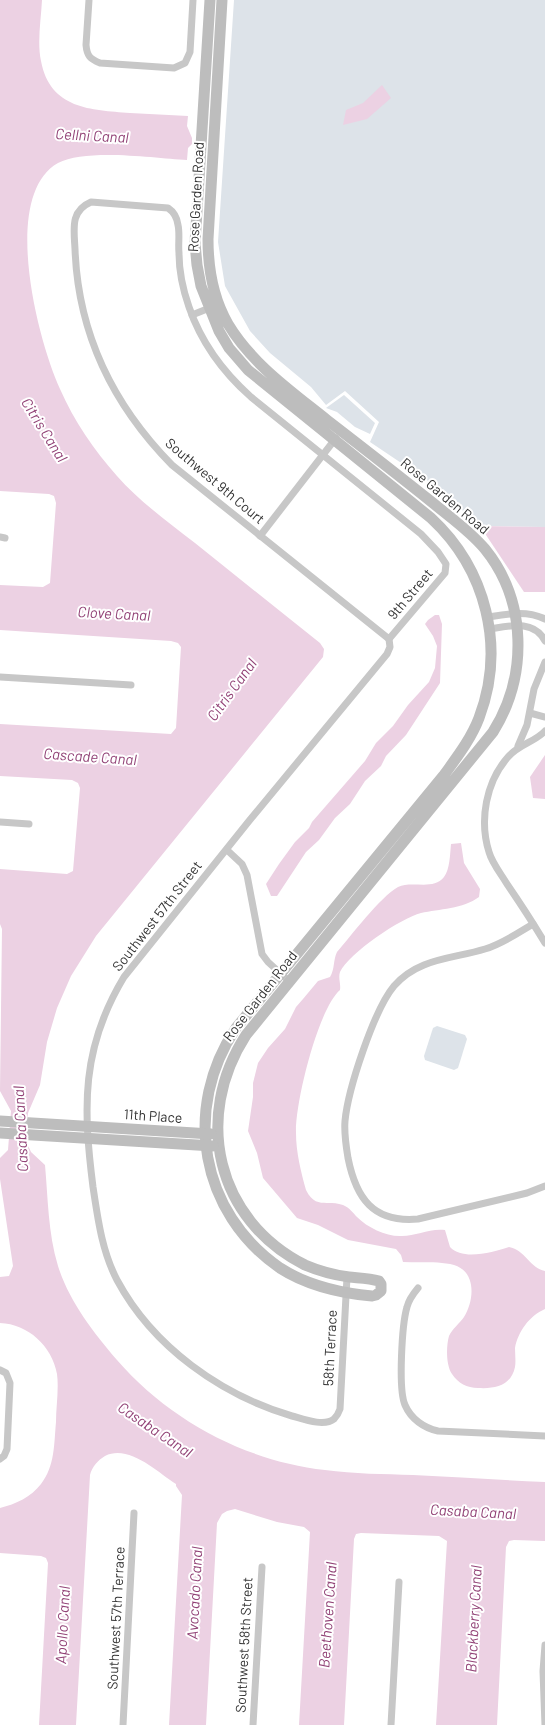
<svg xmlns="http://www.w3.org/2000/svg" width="545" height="1725" viewBox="0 0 545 1725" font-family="Barlow,sans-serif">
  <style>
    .green { fill: #dde3e9 }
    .water { fill: #ecd1e3 }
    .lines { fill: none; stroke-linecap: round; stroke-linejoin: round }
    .street { stroke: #c7c7c7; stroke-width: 7 }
    .secondary { stroke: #bdbdbd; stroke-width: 11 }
    .labels { text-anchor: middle; stroke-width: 4; stroke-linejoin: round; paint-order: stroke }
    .street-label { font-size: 14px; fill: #333; stroke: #fff }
    .water-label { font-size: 15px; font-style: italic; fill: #924377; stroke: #fff }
  </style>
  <rect width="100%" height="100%" fill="#fff"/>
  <g class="green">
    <path d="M234,0H545V527L480,526L434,485L370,442L379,422L345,391L326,405L311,387L270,353L250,331L225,286L218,242Z"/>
    <path d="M344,395L375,423L370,434L355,427L337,412L326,408Z"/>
    <path d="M437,1026L465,1035L467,1039L458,1068L454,1070L425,1060L424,1056L433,1028Z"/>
  </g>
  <g class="water">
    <path d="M0,0H42C41,20 37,42 41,61C50,109 91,110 130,113C149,114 169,115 188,116L187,126L192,138V144L188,148L187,160C154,158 86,148 58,163C0,196 38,341 60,389C74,421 94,450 117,476C139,501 168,522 195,543C237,577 279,610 320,643L324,649L323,657L96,936L71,976L57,1008L47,1042L40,1085L28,1113L26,1141L31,1152L45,1165C48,1198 48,1233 58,1266C69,1301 93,1332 117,1360C169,1420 245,1461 325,1470C354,1474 384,1474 413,1475C457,1477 501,1480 545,1482V1541L514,1540L509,1541L506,1547L497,1725H436L447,1541L439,1536L361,1533L356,1534L354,1539L344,1725H299L310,1532L304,1527L277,1522L235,1509L227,1511L222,1514L217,1523L206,1725H169L182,1495L176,1486V1484C157,1472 129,1444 105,1456C98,1460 92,1467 90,1475L76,1725H39L48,1563L46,1558L41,1556L0,1553V1508C16,1504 31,1497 41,1484C55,1466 54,1444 56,1422C56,1407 59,1389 57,1374C52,1346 28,1324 0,1323V1277L9,1276L13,1266L0,1179V1158L8,1150L11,1111L0,1091L2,929L0,924V869L67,874L73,871L80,788L78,783L72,780L0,776V724L171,734L176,728L181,647L178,643L171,641L0,630V585L43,587L50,583L56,503L54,496L49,494L0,491Z"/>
    <path d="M382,85L391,98L367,119L343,125L346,110L363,103Z"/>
    <path d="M480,526L545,527V592H524Z"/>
    <path d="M435,615H439L442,624L440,683L406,735L386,756L381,766L365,781L350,804L335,818L319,840L306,852L277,896H271L266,884L279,864L295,842L309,828L312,822L365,761L376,743L393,726L408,705L429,682L435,668L437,646L433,636L425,624L428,620Z"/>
    <path d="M545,755V799L533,798L530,777Z"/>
    <path d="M461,843L464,863L480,889L479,897C463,909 439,909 421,913C401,918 349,953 340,972C338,978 341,984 340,990C318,1009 295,1103 296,1133C296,1152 301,1172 306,1190C316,1210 327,1199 343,1205C350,1208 353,1213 357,1217C368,1228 387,1237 402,1236C416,1236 430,1228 445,1230L450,1247C463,1261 493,1252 509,1247C525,1250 530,1268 545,1271V1309C529,1316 518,1332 515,1348C515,1354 516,1361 515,1367C511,1386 495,1389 478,1388C467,1388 458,1383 452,1374C446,1365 446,1347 449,1336C452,1329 460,1323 464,1317C474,1301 477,1272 454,1265C439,1261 419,1263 403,1262L401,1255L396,1249L348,1240L318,1225L297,1218L263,1178L257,1153L248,1131L253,1097V1083L258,1063L268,1048L285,1029L296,1007L303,999L318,981L330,977C335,969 333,960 337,952C351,936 380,897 398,887C412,880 433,891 444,877C450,869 450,854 451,844Z"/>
  </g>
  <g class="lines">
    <g class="street">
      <path d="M89,0L86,45C87,56 90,59 100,63L174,68L185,63L190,52L193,0"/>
      <path d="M91,202L168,208C174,212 177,217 178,225C180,234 178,244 179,253C179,271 183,290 189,307C201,342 224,373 251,397L421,534L438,552L446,564L445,573L389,639L172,465C113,405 78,333 75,249C74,229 70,211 91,202Z"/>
      <path d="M192,315L212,307"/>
      <path d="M260,536L336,438"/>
      <path d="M0,537L5,538"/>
      <path d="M488,617C507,614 527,610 545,619"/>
      <path d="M490,629C509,626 534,619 545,641"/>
      <path d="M0,677L131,685"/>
      <path d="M530,713L545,717"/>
      <path d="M545,731C535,742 519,744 508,757C486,782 479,820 489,852C492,863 501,874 507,884C520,903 533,923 545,943"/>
      <path d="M518,746L527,725L534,689L545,662"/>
      <path d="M0,822L29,824"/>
      <path d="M227,850L242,864L247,875L262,954L268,962L290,982"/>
      <path d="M533,924C518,933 502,944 485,949C452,959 418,958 394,986C374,1010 348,1089 345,1121C344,1133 346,1146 348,1158C356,1198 373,1223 418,1219L527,1193L545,1186"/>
      <path d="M347,1277L340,1409C339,1412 336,1417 334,1419C324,1427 303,1419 292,1416C221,1395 153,1347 117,1280C102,1251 98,1220 93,1187C83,1108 81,1048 124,977L249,821L387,654L390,647L389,639"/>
      <path d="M418,1288C413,1294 409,1299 407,1307C402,1324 398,1389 405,1405C411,1419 424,1428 438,1431L545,1436"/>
      <path d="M0,1370L6,1373L10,1383L7,1449L4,1456L0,1459"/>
      <path d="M123,1725L134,1513"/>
      <path d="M253,1725L262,1567"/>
      <path d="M391,1725L399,1582"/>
      <path d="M545,1725L543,1671L545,1645"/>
    </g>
    <g class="secondary">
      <path d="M210,0L197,211L195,243L197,265L201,286L219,331L229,348L248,370L431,518C486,569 506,647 479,718C471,739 457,757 444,775L236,1028C182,1108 200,1213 280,1268C308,1286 340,1293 372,1296L376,1295L381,1291V1284L379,1281C369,1278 358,1278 349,1277C334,1275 319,1271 305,1265C216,1220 193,1117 246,1035L493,732C528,676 527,601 485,549C470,531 451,518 433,503C398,475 362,447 327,420C291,391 252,364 228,324C213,298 208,268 208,239L222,0"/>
      <path d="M0,1121L211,1134"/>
      <path d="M0,1133L213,1146"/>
    </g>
  </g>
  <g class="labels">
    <g class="street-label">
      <text transform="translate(196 197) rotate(-87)" y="5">Rose Garden Road</text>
      <text transform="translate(215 481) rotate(40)" y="5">Southwest 9th Court</text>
      <text transform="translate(445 496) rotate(40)" y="5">Rose Garden Road</text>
      <text transform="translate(410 594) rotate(-50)" y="5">9th Street</text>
      <text transform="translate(157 916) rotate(-52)" y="5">Southwest 57th Street</text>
      <text transform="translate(260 996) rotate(-52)" y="5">Rose Garden Road</text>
      <text transform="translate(153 1116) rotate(4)" y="5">11th Place</text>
      <text transform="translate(330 1348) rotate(-87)" y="5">58th Terrace</text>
      <text transform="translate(116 1618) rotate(-87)" y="5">Southwest 57th Terrace</text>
      <text transform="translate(244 1645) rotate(-87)" y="5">Southwest 58th Street</text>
    </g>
    <g class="water-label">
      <text transform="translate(92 136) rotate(3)" y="5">Cellni Canal</text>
      <text transform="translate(44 430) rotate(58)" y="5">Citris Canal</text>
      <text transform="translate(114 614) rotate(3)" y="5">Clove Canal</text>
      <text transform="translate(232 690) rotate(-54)" y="5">Citris Canal</text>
      <text transform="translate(90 757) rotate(4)" y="5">Cascade Canal</text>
      <text transform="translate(21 1129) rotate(-93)" y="5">Casaba Canal</text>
      <text transform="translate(155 1430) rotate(34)" y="5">Casaba Canal</text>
      <text transform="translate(473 1512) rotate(3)" y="5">Casaba Canal</text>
      <text transform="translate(195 1593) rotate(-87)" y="5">Avocado Canal</text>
      <text transform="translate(328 1615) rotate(-86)" y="5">Beethoven Canal</text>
      <text transform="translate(474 1619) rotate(-87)" y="5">Blackberry Canal</text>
      <text transform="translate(63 1625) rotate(-87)" y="5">Apollo Canal</text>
    </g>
  </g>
</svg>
